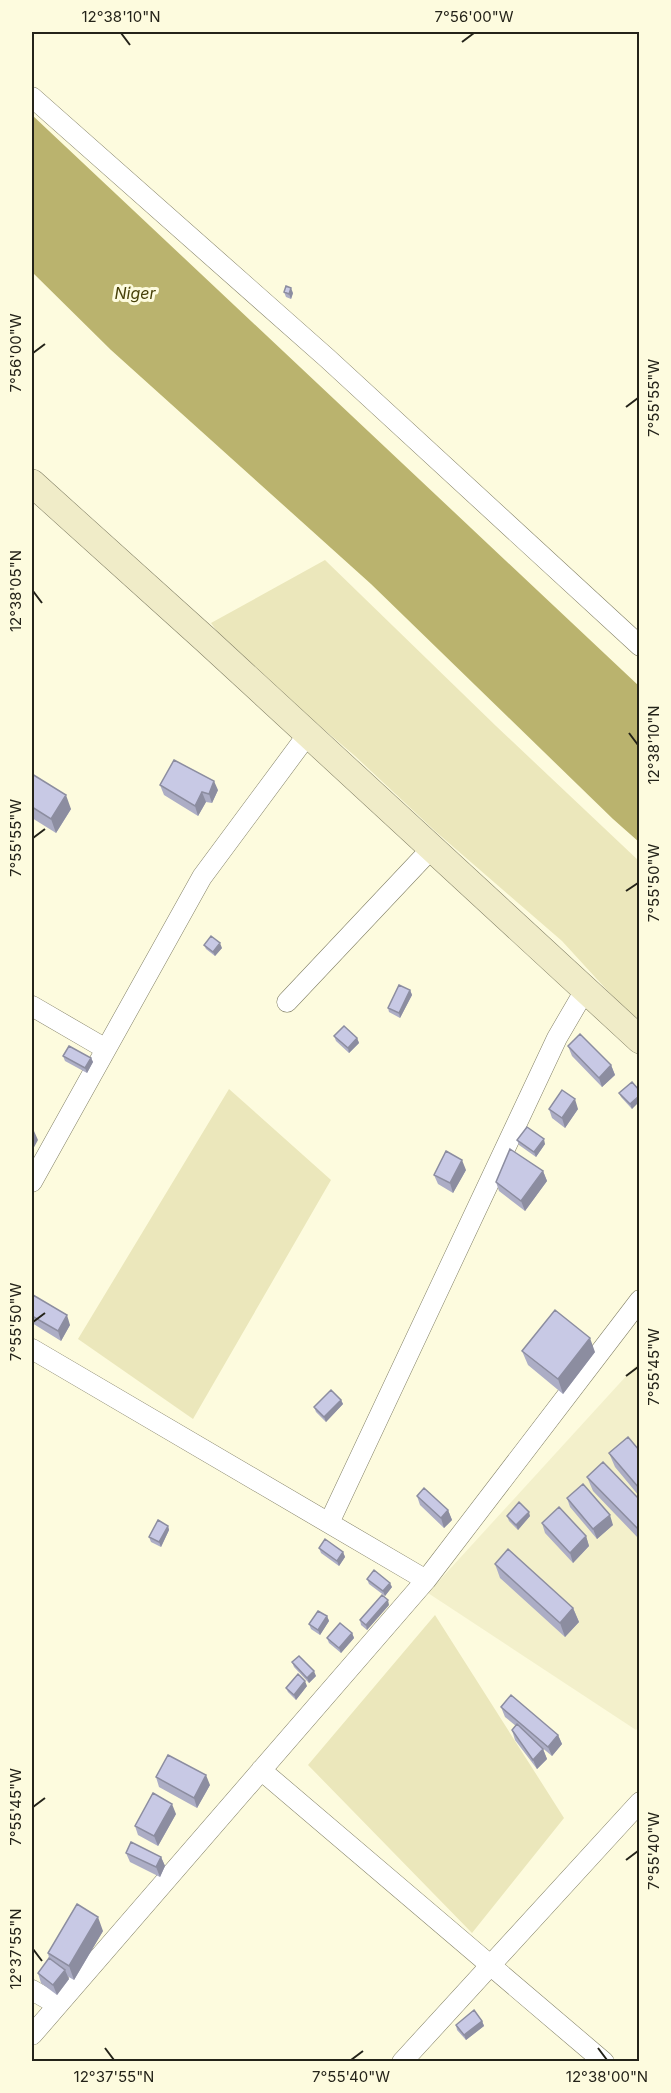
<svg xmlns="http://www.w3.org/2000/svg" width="671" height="2093" font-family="Inter,sans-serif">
	<rect width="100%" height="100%" fill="#fdfbde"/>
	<path fill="#f3f0cb" d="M639,1362V1727L636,1730L428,1593Z"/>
	<path fill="#ebe7bb" d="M325,560L496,726L639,861V1025L562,941L435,831L355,756L230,649L211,623Z
		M229,1089L331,1180L193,1419L78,1339Z
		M435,1615L564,1818L472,1933L308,1765Z"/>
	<path fill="#bab36e" d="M32,115L639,686V842L613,819L371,584L111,350L32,272Z"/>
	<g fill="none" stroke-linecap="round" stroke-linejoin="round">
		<defs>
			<path id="street" d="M32,97L327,358L640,646
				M287,1002L432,848
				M32,1006L106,1049
				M32,1182L202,877L308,734
				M32,1349L426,1580
				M329,1523L557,1038L585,990
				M261,1770L604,2062
				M32,1990L58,2005
				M32,2035L426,1580L640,1300
				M402,2062L640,1802"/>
			<path id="secondary" d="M32,483L205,639L640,1040"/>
		</defs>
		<use href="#street" stroke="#817f65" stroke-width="21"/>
		<use href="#secondary" stroke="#817f65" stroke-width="28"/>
		<use href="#street" stroke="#fff" stroke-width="20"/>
		<use href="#secondary" stroke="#f0ecc8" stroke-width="27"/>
	</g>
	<path fill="#acadc5" d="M284,292L293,293L291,299L286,297Z
		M32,774L71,809L56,833L32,818Z
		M160,785L218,790L212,803L206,802L198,816L164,795Z
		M204,945L222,948L215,956L206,949Z
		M410,990L412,995L400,1018L389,1012L388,1008Z
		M334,1036L357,1038L359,1043L349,1053L336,1041Z
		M568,1046L611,1065L615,1075L602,1087L572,1056Z
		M63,1056L91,1058L93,1062L87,1073L65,1061Z
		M639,1090L632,1109L621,1097L619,1093Z
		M549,1109H578L565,1128L552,1118Z
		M517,1140L545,1144L536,1157L519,1145Z
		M466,1170L453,1193L438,1184L434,1175Z
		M543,1171L547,1181L525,1211L499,1191L496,1182Z
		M32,1298L70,1325L61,1341L32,1323Z
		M522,1351L595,1352L563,1394L528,1365Z
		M341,1400L343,1404L326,1422L316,1412L314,1407Z
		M639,1450V1496L615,1467L609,1453Z
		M587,1477L639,1499V1539L593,1491Z
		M417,1496L448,1510L452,1520L444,1528L420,1505Z
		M567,1498L613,1525L597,1539L570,1507Z
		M507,1516H530L518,1530L509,1521Z
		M542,1523L586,1536L589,1546L573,1563L545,1533Z
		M168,1526L169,1530L161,1547L151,1542L149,1537Z
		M319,1548L343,1552L345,1557L339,1566L321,1553Z
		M495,1564L573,1608L579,1622L565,1637L500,1578Z
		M367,1579L392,1587L385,1596L369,1584Z
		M389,1605L367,1630L361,1625L360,1620Z
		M327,1616L329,1621L320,1635L311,1629L309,1624Z
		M352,1633L354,1638L341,1653L329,1643L327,1638Z
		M292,1662L316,1676L309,1683L294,1667Z
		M307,1686L296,1700L288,1692L286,1688Z
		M501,1707L558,1735L562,1744L552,1756L540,1746L543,1749L547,1759L537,1769L515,1740L512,1730L516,1726L505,1717Z
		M156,1777L210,1785L197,1808L159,1787Z
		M176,1814L158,1846L138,1835L135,1826Z
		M126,1853L161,1857L165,1866L160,1877L130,1862Z
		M103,1931L74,1980L67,1976L69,1979L57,1995L41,1983L38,1973L49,1958L48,1953Z
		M482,2021L484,2026L466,2040L457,2030L456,2025Z"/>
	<path fill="#8c8da0" d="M291,288L293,293L291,299L289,294Z
		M214,781L218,790L212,803L209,794Z
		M202,792L206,802L198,816L195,806Z
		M66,795L71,809L56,833L51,819Z
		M220,943L222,948L215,956L213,952Z
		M410,990L412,995L400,1018L399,1013Z
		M357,1038L359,1043L349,1053L348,1048Z
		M91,1058L93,1062L87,1073L85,1068Z
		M611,1065L615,1075L602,1087L599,1078Z
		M639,1096V1102L632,1109L630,1104Z
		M575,1099L578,1109L565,1128L562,1118Z
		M34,1131L38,1140L32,1151V1136Z
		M544,1139L545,1144L536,1157L534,1152Z
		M462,1160L466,1170L453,1193L450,1183Z
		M543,1171L547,1181L525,1211L521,1201Z
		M67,1315L70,1325L61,1341L58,1331Z
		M590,1338L595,1352L563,1394L558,1379Z
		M341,1400L343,1404L326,1422L324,1417Z
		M448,1510L452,1520L444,1528L441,1518Z
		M529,1512L530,1516L518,1530L516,1525Z
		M610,1515L613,1525L597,1539L593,1529Z
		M168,1526L169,1530L161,1547L159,1542Z
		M586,1536L589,1546L573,1563L570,1553Z
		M343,1552L345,1557L339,1566L337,1561Z
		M390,1583L392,1587L385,1596L383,1591Z
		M388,1600L389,1605L367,1630L366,1625Z
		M573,1608L579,1622L565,1637L560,1623Z
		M327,1616L329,1621L320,1635L318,1630Z
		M352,1633L354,1638L341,1653L339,1648Z
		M314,1671L316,1676L309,1683L307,1678Z
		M305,1681L307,1686L296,1700L294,1695Z
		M558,1735L562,1744L552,1756L548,1747Z
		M543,1749L547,1759L537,1769L533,1760Z
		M206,1775L210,1785L197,1808L194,1798Z
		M172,1804L176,1814L158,1846L154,1836Z
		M161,1857L165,1866L160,1877L156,1867Z
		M98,1917L103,1931L74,1980L69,1966Z
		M65,1970L69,1979L57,1995L53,1985Z
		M482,2021L484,2026L466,2040L464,2035Z"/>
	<path fill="#c8c9e5" stroke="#8c8da0" stroke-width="1.5" d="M286,286L291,288L289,294L284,292Z
		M174,760L214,781L209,794L202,792L195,806L160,785Z
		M32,774L66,795L51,819L32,807Z
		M211,936L220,943L213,952L204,945Z
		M399,985L410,990L399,1013L388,1008Z
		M344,1026L357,1038L348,1048L334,1036Z
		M580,1034L611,1065L599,1078L568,1046Z
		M69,1046L91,1058L85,1068L63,1056Z
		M632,1082L639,1090V1096L630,1104L619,1093Z
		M562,1090L575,1099L562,1118L549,1109Z
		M527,1127L544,1139L534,1152L517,1140Z
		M510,1149L543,1171L521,1201L496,1182Z
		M446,1151L462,1160L450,1183L434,1175Z
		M33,1295L67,1315L58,1331L32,1316V1298Z
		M555,1310L590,1338L558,1379L522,1351Z
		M331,1390L341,1400L324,1417L314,1407Z
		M628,1437L639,1450V1488L609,1453Z
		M603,1462L639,1499V1530L587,1477Z
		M583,1484L610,1515L593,1529L567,1498Z
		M424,1488L448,1510L441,1518L417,1496Z
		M519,1502L529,1512L516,1525L507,1516Z
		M559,1507L586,1536L570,1553L542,1523Z
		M158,1520L168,1526L159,1542L149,1537Z
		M325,1539L343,1552L337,1561L319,1548Z
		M508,1549L573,1608L560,1623L495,1564Z
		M374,1570L390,1583L383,1591L367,1579Z
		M382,1595L388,1600L366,1625L360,1620Z
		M318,1611L327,1616L318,1630L309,1624Z
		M340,1623L352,1633L339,1648L327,1638Z
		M299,1656L314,1671L307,1678L292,1662Z
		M298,1674L305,1681L294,1695L286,1688Z
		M511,1695L558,1735L548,1747L501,1707Z
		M517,1724L543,1749L533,1760L512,1730Z
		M168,1755L206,1775L194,1798L156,1777Z
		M153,1793L172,1804L154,1836L135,1826Z
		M131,1842L161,1857L156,1867L126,1853Z
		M77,1904L98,1917L69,1966L48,1953Z
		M49,1958L65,1970L53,1985L38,1973Z
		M474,2010L482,2021L464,2035L456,2025Z"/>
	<path fill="none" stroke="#242319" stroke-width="2" d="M121,33L130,45M462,42L474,33M33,353L45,344M626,407L638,398M33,591L42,603M629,733L638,745M33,838L45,829M626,891L638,883M33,1322L45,1313M626,1376L638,1367M33,1807L45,1798M626,1860L638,1851M33,1949L42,1961M105,2048L114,2060M598,2048L607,2060M351,2060L363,2051"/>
	<g text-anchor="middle" stroke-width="6" stroke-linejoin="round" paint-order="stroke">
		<g font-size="16" font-style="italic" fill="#474109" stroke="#fdfbde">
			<text x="135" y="299">Niger</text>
		</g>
	</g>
	<rect width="671" height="2093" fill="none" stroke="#fdfbde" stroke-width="66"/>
	<rect x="33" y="33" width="605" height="2027" fill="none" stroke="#242319" stroke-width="2"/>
	<g font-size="15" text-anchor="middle" fill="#242319">
		<text x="121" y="22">12°38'10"N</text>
		<text x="474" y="22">7°56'00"W</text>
		<text transform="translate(16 353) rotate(-90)" y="5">7°56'00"W</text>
		<text transform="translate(654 398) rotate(-90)" y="5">7°55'55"W</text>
		<text transform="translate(16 591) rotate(-90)" y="5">12°38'05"N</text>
		<text transform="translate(654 745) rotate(-90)" y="5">12°38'10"N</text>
		<text transform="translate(16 838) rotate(-90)" y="5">7°55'55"W</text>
		<text transform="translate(654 883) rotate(-90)" y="5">7°55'50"W</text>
		<text transform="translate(16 1322) rotate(-90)" y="5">7°55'50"W</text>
		<text transform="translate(654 1367) rotate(-90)" y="5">7°55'45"W</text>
		<text transform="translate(16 1807) rotate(-90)" y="5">7°55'45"W</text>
		<text transform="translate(654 1851) rotate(-90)" y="5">7°55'40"W</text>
		<text transform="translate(16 1949) rotate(-90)" y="5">12°37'55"N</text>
		<text x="114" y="2082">12°37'55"N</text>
		<text x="351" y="2082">7°55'40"W</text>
		<text x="607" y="2082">12°38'00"N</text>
	</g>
</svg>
